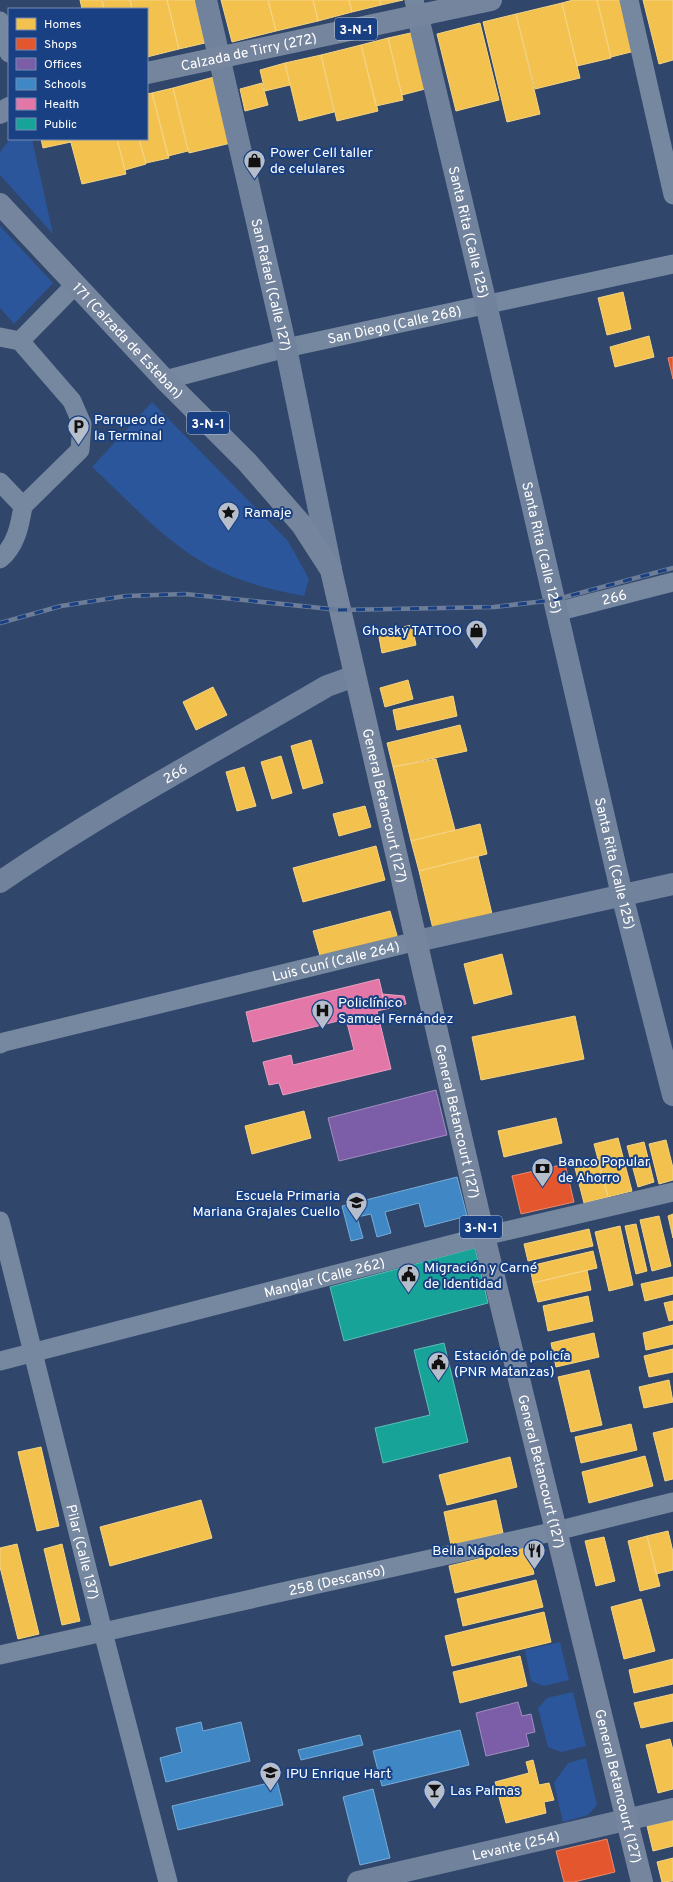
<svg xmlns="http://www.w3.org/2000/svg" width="673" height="1882" font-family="Overpass,sans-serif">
	<rect width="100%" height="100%" fill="#30466a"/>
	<path fill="#2c569b" d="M10,139H32L53,234L0,175V152Z
		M0,226L53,283L14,324L0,308Z
		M152,402L288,541L309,579L304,596C271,590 241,582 211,567C166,543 130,502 92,467Z
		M560,1642L569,1680L544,1686L531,1681L525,1650Z
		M573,1692L586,1746L561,1752L548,1747L538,1708L547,1698Z
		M586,1758L597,1805L588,1815L563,1822L554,1783L568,1763Z"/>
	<path fill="#f2c14e" stroke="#f6d483" d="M80,0H102L104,9H82Z
		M106,0H130L132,9H104L102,1Z
		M130,0H167L179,49L147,57V9H132Z
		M167,0H195L205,43L179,49Z
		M221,0H268L276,31L232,42Z
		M268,0H313L318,21L276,31Z
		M313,0H349L352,12L318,21Z
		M349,0H380L381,5L352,12Z
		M380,0H403L381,5Z
		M573,0H597L611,58L577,66L562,3Z
		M597,0H623L635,51L611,57Z
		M643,0H673V60L659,64Z
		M562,3L580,78L535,89L516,14Z
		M516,14L540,114L507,122L483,22Z
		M480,23L499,100L456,111L437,34Z
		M415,32L429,88L402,95L388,38Z
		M388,38L403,100L376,106L361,45Z
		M361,45L378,111L337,121L321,55Z
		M321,55L334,112L299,121L285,63Z
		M285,63L290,85L265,91L260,70Z
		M214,77L231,143L189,153L173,88Z
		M262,83L268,105L245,111L240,89Z
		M173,88L188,151L168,156L152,93Z
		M152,93L169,158L146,163L139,139H147V94Z
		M41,139H70L71,142L43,148Z
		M70,139H117L126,174L82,184Z
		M117,139H139L146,164L125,170Z
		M623,292L631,329L607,335L598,298Z
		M649,336L654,357L615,367L610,347Z
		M412,625L416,645L382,653L378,632Z
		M408,680L413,699L385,707L380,688Z
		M213,687L227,715L196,730L183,702Z
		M453,696L457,716L397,730L393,710Z
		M460,725L467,751L393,767L387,743Z
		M311,740L323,783L303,789L291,746Z
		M281,756L292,793L272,799L261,762Z
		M436,759L455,830L411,841L393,767Z
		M244,767L256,806L237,811L226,772Z
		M365,806L371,827L339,836L333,814Z
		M480,824L487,854L419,871L411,841Z
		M376,846L385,880L303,902L293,868Z
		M478,856L493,918L434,933L419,871Z
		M390,911L398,939L321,959L313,931Z
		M502,954L512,994L474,1004L464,964Z
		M575,1016L584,1059L481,1080L472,1037Z
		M304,1111L311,1138L252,1154L245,1126Z
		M556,1118L562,1143L504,1157L498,1131Z
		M618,1138L632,1191L608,1197L594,1144Z
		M666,1140L673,1168V1180L659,1184L649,1144Z
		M644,1142L654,1182L638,1187L627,1146Z
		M598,1158L608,1197L584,1203L574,1164Z
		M673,1214V1238L668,1216Z
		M659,1216L671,1266L652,1271L640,1220Z
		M636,1224L647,1271L636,1274L625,1226Z
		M620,1226L633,1285L609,1291L595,1232Z
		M589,1229L593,1246L528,1261L524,1244Z
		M593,1251L597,1268L533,1283L530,1266Z
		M587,1270L591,1290L538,1302L533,1283Z
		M673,1277V1294L645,1301L641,1284Z
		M588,1296L593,1321L548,1331L543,1306Z
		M673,1301V1320L669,1321L664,1303Z
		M673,1325V1344L646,1350L643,1333Z
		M594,1333L599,1357L556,1367L551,1343Z
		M673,1349V1372L649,1377L644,1356Z
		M589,1370L602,1425L571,1432L558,1377Z
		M669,1380L673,1402L644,1408L639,1387Z
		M631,1424L637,1450L581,1463L575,1437Z
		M673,1428V1479L665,1481L653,1433Z
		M41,1447L59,1526L37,1531L18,1452Z
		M645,1456L653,1486L589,1503L582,1472Z
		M510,1457L517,1487L447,1505L439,1475Z
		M201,1500L212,1538L110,1566L100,1527Z
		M496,1500L503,1533L451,1545L444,1512Z
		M668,1531L673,1552V1570L656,1574L647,1536Z
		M647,1536L660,1586L640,1591L628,1541Z
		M604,1537L615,1581L596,1586L585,1541Z
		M17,1544L39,1634L18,1639L0,1567V1548Z
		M62,1544L80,1621L62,1625L44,1549Z
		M528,1547L534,1574L455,1593L449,1566Z
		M536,1580L543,1607L463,1626L457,1599Z
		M641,1599L655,1651L624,1659L611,1607Z
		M544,1612L551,1642L452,1666L445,1636Z
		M520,1656L527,1686L460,1703L453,1672Z
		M673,1659V1684L634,1693L629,1670Z
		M673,1694V1721L641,1728L634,1703Z
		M670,1739L673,1750V1789L658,1793L646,1745Z
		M533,1760L539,1785L549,1783L554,1800L544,1802L546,1813L506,1823L495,1782L529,1773L526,1762Z
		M673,1820V1846L653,1851L647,1826Z
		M673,1858V1881L662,1882L657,1862Z"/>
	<path fill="#e4572e" stroke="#ec896d" d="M673,357V379L668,358Z
		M565,1164L574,1202L521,1214L512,1176Z
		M607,1839L615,1872L574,1882H564L556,1851Z"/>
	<path fill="#7b5ea7" stroke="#a38ec1" d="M436,1090L447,1135L339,1161L328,1118Z
		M518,1702L522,1716L531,1714L535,1732L526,1734L529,1746L486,1756L476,1713Z"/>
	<path fill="#3f88c5" stroke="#79acd6" d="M457,1177L467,1216L425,1227L419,1203L385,1212L391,1233L377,1237L371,1214L357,1217L363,1238L351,1241L342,1206Z
		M201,1722L203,1731L241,1722L250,1761L166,1782L160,1758L182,1752L176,1728Z
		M460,1730L469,1765L382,1786L373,1751Z
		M360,1735L363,1745L301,1760L298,1750Z
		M277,1781L283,1805L178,1830L172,1806Z
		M373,1789L390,1858L360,1865L343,1797Z"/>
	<path fill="#e377a8" stroke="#eba0c2" d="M379,979L386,1009L377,1011L391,1069L283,1095L279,1083L269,1085L263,1062L291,1055L293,1065L354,1050L346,1019L253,1042L246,1012Z
		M382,994L404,996L406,1004L386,1009Z"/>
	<path fill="#17a398" stroke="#5dbfb7" d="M475,1248L488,1303L344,1341L330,1287Z
		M444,1343L468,1442L383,1463L375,1428L430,1415L414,1350Z"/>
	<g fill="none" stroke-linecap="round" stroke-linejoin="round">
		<g stroke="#7687a0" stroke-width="19">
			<path d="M414,0L418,17"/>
			<path d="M629,0L673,195"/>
			<path d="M0,21L9,53"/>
			<path d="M0,337L20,341L72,401L82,424L80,450L23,506"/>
			<path d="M20,341L75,285"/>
			<path id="s1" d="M165,380L286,348L673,264"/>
			<path d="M0,482L23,506"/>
			<path d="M0,559C16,546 20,525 23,506"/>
			<path id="s2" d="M556,612L673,582"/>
			<path id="s3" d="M0,1044L4,1042L417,941"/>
			<path id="s4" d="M0,1221L103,1632L168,1882"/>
			<path id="s5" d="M0,1361L484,1236L673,1192"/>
			<path id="s6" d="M0,1655L556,1531L673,1502"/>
		</g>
		<g stroke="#71829d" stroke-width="22">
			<path id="s7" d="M206,0L286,348L331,569"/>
			<path id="s8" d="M418,17L486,304L622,895L673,1095"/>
			<path id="s9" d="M0,882C105,810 218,750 327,686L355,676"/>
			<path d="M417,941L673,884"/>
			<path id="s10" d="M358,1882L673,1809"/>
		</g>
		<g stroke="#76859e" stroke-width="22">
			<path id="s11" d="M147,73L491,0"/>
			<path d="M0,113L9,108"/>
			<path id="s12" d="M0,204L165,380L247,462L302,525L331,570L484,1236L642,1882"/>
		</g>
		<defs>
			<path id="rail" d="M0,623L61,606L126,596L185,594L340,610L494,607L554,600L673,568"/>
		</defs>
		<use href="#rail" stroke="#6d7d98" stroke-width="4.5"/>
		<use href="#rail" stroke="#184083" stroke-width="3" stroke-dasharray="9" stroke-linecap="butt"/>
	</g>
	<defs>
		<symbol id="shop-pin" viewBox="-11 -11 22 30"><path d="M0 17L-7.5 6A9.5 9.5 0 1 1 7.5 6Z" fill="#b7becb" stroke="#184083"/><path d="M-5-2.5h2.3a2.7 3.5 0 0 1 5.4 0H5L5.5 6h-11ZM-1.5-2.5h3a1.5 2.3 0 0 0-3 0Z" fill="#111"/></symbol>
		<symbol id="parking-pin" viewBox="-11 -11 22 30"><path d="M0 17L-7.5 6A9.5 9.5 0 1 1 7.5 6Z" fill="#b7becb" stroke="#184083"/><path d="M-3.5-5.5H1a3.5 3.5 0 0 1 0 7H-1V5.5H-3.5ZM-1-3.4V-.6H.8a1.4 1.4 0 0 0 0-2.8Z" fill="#111"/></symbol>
		<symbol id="sight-pin" viewBox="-11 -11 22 30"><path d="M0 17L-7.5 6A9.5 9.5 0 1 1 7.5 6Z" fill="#b7becb" stroke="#184083"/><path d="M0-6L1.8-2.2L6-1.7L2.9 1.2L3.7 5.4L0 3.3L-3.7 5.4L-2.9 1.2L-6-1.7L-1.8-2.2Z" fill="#111"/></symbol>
		<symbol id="hospital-pin" viewBox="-11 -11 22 30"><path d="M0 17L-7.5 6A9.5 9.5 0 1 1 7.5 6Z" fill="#b7becb" stroke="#184083"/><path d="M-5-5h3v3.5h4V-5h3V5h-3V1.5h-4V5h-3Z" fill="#111"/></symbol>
		<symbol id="bank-pin" viewBox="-11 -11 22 30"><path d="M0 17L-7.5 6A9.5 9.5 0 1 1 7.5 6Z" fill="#b7becb" stroke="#184083"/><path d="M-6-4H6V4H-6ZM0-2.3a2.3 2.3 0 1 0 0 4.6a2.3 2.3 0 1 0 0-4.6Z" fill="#111"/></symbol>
		<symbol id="school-pin" viewBox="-11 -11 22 30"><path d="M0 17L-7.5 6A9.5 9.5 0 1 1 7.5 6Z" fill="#b7becb" stroke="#184083"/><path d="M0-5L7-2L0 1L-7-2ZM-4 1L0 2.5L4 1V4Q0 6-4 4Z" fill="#111"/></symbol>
		<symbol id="civic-pin" viewBox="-11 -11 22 30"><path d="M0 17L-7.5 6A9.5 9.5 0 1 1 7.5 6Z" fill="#b7becb" stroke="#184083"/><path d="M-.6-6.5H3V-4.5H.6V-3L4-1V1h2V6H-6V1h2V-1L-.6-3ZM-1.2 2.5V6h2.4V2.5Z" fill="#111"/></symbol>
		<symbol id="restaurant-pin" viewBox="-11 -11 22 30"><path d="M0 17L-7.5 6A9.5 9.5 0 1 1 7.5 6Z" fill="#b7becb" stroke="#184083"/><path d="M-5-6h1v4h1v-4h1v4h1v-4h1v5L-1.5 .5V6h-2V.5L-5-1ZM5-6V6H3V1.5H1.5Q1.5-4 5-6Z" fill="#111"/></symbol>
		<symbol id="bar-pin" viewBox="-11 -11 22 30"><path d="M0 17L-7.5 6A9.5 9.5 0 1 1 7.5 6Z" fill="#b7becb" stroke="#184083"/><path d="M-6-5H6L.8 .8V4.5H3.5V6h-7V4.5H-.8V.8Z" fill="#111"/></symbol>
	</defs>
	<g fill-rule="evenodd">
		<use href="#shop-pin" x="242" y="148" width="25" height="34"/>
		<use href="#parking-pin" x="66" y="414" width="25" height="34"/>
		<use href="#sight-pin" x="216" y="500" width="25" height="34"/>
		<use href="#shop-pin" x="464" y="618" width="25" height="34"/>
		<use href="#hospital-pin" x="310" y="998" width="25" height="34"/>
		<use href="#bank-pin" x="530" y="1156" width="25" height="34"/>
		<use href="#school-pin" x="344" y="1190" width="25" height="34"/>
		<use href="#civic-pin" x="396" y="1262" width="25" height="34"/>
		<use href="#civic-pin" x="426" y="1350" width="25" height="34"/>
		<use href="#restaurant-pin" x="522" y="1538" width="25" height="34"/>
		<use href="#school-pin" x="258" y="1760" width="25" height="34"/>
		<use href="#bar-pin" x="422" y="1778" width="25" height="34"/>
	</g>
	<g text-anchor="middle" stroke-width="4" stroke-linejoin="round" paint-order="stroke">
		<g fill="#184083" stroke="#bac6da" stroke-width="1">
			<rect x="335" y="18" width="42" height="22" rx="3"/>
			<rect x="187" y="412" width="42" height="22" rx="3"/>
			<rect x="460" y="1216" width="42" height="22" rx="3"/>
		</g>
		<g font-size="13" font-weight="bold" fill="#fff">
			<text x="356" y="34">3-N-1</text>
			<text x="208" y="428">3-N-1</text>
			<text x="481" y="1232">3-N-1</text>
		</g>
		<g font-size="14" fill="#fff" stroke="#184083">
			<text dy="5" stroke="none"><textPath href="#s11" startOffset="104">Calzada de Tirry (272)</textPath></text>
			<text dy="5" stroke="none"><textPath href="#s8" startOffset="221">Santa Rita (Calle 125)</textPath></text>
			<text dy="5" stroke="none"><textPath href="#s7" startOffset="292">San Rafael (Calle 127)</textPath></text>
			<text dy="5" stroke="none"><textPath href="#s1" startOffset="236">San Diego (Calle 268)</textPath></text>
			<text dy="5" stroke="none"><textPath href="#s12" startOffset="187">171 (Calzada de Esteban)</textPath></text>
			<text dy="5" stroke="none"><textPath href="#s8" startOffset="545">Santa Rita (Calle 125)</textPath></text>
			<text dy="5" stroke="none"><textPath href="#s2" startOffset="60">266</textPath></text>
			<text dy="5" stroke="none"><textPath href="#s9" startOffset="206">266</textPath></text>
			<text dy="5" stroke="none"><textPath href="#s12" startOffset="736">General Betancourt (127)</textPath></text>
			<text dy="5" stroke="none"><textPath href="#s8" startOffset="869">Santa Rita (Calle 125)</textPath></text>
			<text dy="5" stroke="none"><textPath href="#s3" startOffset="346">Luis Cuní (Calle 264)</textPath></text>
			<text dy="5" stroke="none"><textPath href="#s12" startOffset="1060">General Betancourt (127)</textPath></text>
			<text dy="5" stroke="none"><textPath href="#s5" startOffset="335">Manglar (Calle 262)</textPath></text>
			<text dy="5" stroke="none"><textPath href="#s12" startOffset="1420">General Betancourt (127)</textPath></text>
			<text dy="5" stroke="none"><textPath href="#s4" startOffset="341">Pilar (Calle 137)</textPath></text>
			<text dy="5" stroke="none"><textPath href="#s6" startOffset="345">258 (Descanso)</textPath></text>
			<text dy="5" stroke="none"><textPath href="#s12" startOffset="1744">General Betancourt (127)</textPath></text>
			<text dy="5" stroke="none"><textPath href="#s10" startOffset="162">Levante (254)</textPath></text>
		</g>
		<g font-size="14" fill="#fff" stroke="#184083" text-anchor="start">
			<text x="270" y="157">Power Cell taller<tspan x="270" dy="16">de celulares</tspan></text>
			<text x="94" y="424">Parqueo de<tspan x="94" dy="16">la Terminal</tspan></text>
			<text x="244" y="517">Ramaje</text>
			<text x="462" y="635" text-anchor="end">Ghosky TATTOO</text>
			<text x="338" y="1007">Policlínico<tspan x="338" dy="16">Samuel Fernández</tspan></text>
			<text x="558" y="1166">Banco Popular<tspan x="558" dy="16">de Ahorro</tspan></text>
			<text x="340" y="1200" text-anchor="end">Escuela Primaria<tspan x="340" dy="16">Mariana Grajales Cuello</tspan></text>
			<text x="424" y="1272">Migración y Carné<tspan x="424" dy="16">de Identidad</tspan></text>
			<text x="454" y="1360">Estación de policía<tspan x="454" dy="16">(PNR Matanzas)</tspan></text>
			<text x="518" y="1555" text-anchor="end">Bella Nápoles</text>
			<text x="286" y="1778">IPU Enrique Hart</text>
			<text x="450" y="1795">Las Palmas</text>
		</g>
	</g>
	<rect x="8" y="8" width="140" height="132" fill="#184083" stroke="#748cb5"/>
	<rect x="16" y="18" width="20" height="12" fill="#f2c14e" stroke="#748cb5"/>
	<text x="44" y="28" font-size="12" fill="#ffffff">Homes</text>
	<rect x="16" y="38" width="20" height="12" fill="#e4572e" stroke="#748cb5"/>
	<text x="44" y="48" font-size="12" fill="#ffffff">Shops</text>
	<rect x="16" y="58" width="20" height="12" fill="#7b5ea7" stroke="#748cb5"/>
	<text x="44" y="68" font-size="12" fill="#ffffff">Offices</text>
	<rect x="16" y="78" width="20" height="12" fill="#3f88c5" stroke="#748cb5"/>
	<text x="44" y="88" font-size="12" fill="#ffffff">Schools</text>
	<rect x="16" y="98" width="20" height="12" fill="#e377a8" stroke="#748cb5"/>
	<text x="44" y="108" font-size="12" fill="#ffffff">Health</text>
	<rect x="16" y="118" width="20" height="12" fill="#17a398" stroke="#748cb5"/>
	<text x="44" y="128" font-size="12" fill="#ffffff">Public</text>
</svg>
